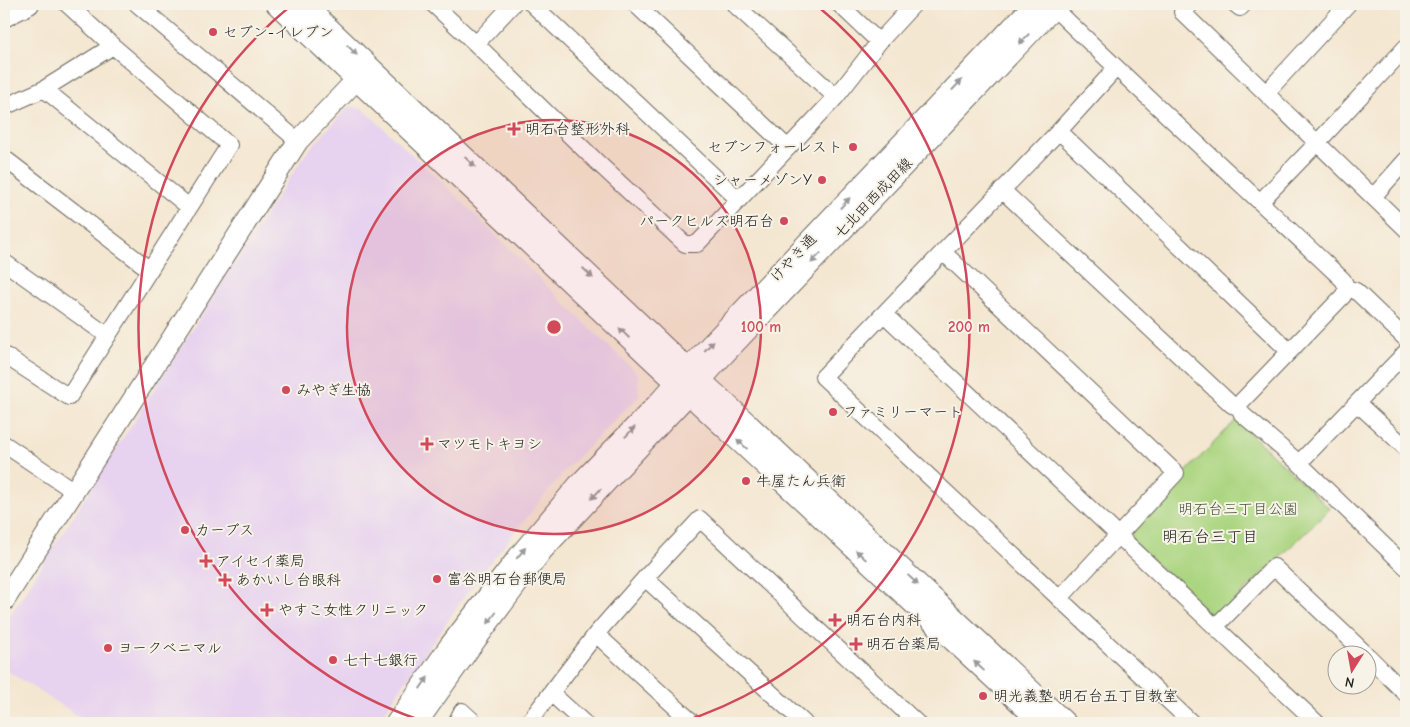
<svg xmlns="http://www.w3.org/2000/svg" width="1410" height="727" font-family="'Comic Neue','Klee One',sans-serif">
	<rect width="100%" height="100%" fill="#f7f3e8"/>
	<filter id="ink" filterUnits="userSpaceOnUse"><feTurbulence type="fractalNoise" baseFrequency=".02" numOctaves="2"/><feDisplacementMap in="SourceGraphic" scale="10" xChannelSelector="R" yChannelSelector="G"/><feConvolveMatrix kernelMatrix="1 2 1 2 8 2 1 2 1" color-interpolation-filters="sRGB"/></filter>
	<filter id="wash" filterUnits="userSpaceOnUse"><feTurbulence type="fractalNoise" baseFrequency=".0096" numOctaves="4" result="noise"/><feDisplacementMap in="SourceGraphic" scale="20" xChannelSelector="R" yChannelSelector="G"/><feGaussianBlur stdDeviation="1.12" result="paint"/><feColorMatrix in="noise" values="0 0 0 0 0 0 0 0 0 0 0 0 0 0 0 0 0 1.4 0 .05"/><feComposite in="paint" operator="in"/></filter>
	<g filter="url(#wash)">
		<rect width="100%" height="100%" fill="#f4e7d1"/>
		<path fill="#e7d2ef" d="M349,106L363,109L451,191L563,302L638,374L639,396L566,469L489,564L466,594L377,723H89L4,669V625L280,192L308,151Z"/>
		<path fill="#acd581" stroke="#64784e" d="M1236,420L1330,509L1223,612L1209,614L1131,540V529Z"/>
	</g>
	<g filter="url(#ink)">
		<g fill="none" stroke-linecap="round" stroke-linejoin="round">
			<defs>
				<path id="minor" d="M137,4L298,141
					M433,4L476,44L596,161L685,244H697L836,97L879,42L914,4
					M532,4L739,200
					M635,4L788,148
					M734,4L836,97
					M839,4L879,42
					M1191,4L1182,12L1406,229
					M1235,4L1240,8L1244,4
					M1054,8C1149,100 1247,189 1343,280L1347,288L1343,296L1240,403L1239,407L1242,414L1299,463L1406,567
					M476,44L513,4
					M1116,68L1059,131L823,377L1192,723
					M44,89L189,207
					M1266,93L1348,4
					M4,107L44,89L113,46
					M1059,131L1289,351
					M4,158L150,270
					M1002,190L1232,405L1239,407
					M1373,197L1406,160
					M1260,202L1317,143L1406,47
					M943,252L1176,473L1059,599
					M4,262L108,336
					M1347,288L1356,291L1406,339
					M884,314L1317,723
					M4,355L69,397L229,145L113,46L67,4
					M1357,403L1406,448
					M4,444L74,491
					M1299,463L1406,352
					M645,578L804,723
					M1215,627L1274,567L1366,654
					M596,634L693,723
					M1368,656L1406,694
					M551,693L584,723
					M456,723L462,711L475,723
					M528,723L596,634L645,578L700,519L917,723"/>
				<path id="tertiary" d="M276,4L654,362L1041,723
					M304,4L667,349L725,402L1066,723
					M4,17L29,4
					M4,601L298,141L357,79
					M396,723L450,645L518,557L578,485L657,404L709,346L1034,4
					M417,723L470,648L542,551L689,394L721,358L1058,4"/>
			</defs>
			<use href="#minor" stroke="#68635b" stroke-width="18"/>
			<use href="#tertiary" stroke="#68635b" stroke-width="22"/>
			<use href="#minor" stroke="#fff" stroke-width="16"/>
			<use href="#tertiary" stroke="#fff" stroke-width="20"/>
		</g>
		<defs><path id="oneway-solid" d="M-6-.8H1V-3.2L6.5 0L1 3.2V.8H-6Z" transform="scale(1.25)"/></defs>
		<g fill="#999">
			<use href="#oneway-solid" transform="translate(1024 39) rotate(134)"/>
			<use href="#oneway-solid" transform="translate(352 50) rotate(44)"/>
			<use href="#oneway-solid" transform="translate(957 85) rotate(-47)"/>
			<use href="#oneway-solid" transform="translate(470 162) rotate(43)"/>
			<use href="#oneway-solid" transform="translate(845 203) rotate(-47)"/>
			<use href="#oneway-solid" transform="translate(816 258) rotate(134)"/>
			<use href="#oneway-solid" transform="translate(588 273) rotate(44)"/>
			<use href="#oneway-solid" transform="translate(624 333) rotate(-136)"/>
			<use href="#oneway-solid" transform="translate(709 346) rotate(-47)"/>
			<use href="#oneway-solid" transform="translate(630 432) rotate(-46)"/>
			<use href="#oneway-solid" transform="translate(742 444) rotate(-137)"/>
			<use href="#oneway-solid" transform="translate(596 494) rotate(133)"/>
			<use href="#oneway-solid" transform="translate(521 553) rotate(-51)"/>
			<use href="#oneway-solid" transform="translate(861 555) rotate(-137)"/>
			<use href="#oneway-solid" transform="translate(913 580) rotate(43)"/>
			<use href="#oneway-solid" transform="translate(492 618) rotate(127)"/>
			<use href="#oneway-solid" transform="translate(979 666) rotate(-137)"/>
			<use href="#oneway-solid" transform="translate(424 683) rotate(-55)"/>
		</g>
	</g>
	<circle cx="554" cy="327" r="207" fill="#d1495b" fill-opacity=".12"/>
	<g fill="none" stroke="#d1495b" stroke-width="2.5">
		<circle cx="554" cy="327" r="207"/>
		<path d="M429 723A415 415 0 0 1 293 4M815 4A415 415 0 0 1 679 723"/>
	</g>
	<g fill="#d1495b" stroke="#f7f3e8" stroke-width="2">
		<circle cx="213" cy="32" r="5"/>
		<path d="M511.5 121.5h5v5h5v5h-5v5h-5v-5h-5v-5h5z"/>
		<circle cx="853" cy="147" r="5"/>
		<circle cx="822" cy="180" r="5"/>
		<circle cx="784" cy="221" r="5"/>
		<circle cx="286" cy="390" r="5"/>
		<circle cx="833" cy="412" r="5"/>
		<path d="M424.5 436.5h5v5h5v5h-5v5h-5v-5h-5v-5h5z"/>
		<circle cx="746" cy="481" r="5"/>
		<circle cx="185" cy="530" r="5"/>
		<path d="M203.5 553.5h5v5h5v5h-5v5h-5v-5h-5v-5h5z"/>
		<circle cx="437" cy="579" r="5"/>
		<path d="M222.5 572.5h5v5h5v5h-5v5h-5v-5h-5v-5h5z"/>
		<path d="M264.5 602.5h5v5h5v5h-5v5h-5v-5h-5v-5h5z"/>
		<path d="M832.5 612.5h5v5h5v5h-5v5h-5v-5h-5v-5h5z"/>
		<path d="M853.5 636.5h5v5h5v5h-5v5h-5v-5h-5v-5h5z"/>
		<circle cx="108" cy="648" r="5"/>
		<circle cx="333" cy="660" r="5"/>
		<circle cx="983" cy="696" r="5"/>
	</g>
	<g text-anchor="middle" stroke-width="4" stroke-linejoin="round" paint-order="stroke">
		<g font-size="15" fill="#1c1c1c" stroke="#f7f3e8" text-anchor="start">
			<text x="223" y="37">セブン-イレブン</text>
			<text x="525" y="134">明石台整形外科</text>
			<text x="843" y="152" text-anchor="end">セブンフォーレスト</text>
			<text x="812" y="185" text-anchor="end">シャーメゾンY</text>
			<text x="774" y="226" text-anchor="end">パークヒルズ明石台</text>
			<text x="296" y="395">みやぎ生協</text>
			<text x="843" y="417">ファミリーマート</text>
			<text x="437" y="449">マツモトキヨシ</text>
			<text x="756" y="486">牛屋たん兵衛</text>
			<text x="195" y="535">カーブス</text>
			<text x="216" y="566">アイセイ薬局</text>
			<text x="447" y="584">富谷明石台郵便局</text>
			<text x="236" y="585">あかいし台眼科</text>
			<text x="278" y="615">やすこ女性クリニック</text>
			<text x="846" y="625">明石台内科</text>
			<text x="866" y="649">明石台薬局</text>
			<text x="118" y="653">ヨークベニマル</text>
			<text x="343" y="665">七十七銀行</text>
			<text x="993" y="701">明光義塾 明石台五丁目教室</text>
		</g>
		<g font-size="15" fill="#1c1c1c" stroke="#f7f3e8">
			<text transform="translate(873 198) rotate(-46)" y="5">七北田西成田線</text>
			<text transform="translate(793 258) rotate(-47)" y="5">けやき通</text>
		</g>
		<g font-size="15" fill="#47543a" stroke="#f7f3e8">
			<text x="1238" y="514">明石台三丁目公園</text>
		</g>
		<g font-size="16" fill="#1c1c1c" stroke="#f7f3e8">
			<text x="1210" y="542">明石台三丁目</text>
		</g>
	</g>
	<circle cx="554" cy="327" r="8" fill="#d1495b" stroke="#f7f3e8" stroke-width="2.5"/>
	<g font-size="15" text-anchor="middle" font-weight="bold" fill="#d1495b" stroke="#f7f3e8" stroke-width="4" stroke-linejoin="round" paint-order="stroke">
		<text x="761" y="332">100 m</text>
		<text x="969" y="332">200 m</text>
	</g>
	<rect width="1410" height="727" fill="none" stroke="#f7f3e8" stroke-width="20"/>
	<g transform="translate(1352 670) rotate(191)"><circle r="24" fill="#f7f3e8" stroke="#9f9d96"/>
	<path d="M0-4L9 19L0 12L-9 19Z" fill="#d1495b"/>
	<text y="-8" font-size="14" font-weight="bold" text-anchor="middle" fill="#1c1c1c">N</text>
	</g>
</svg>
